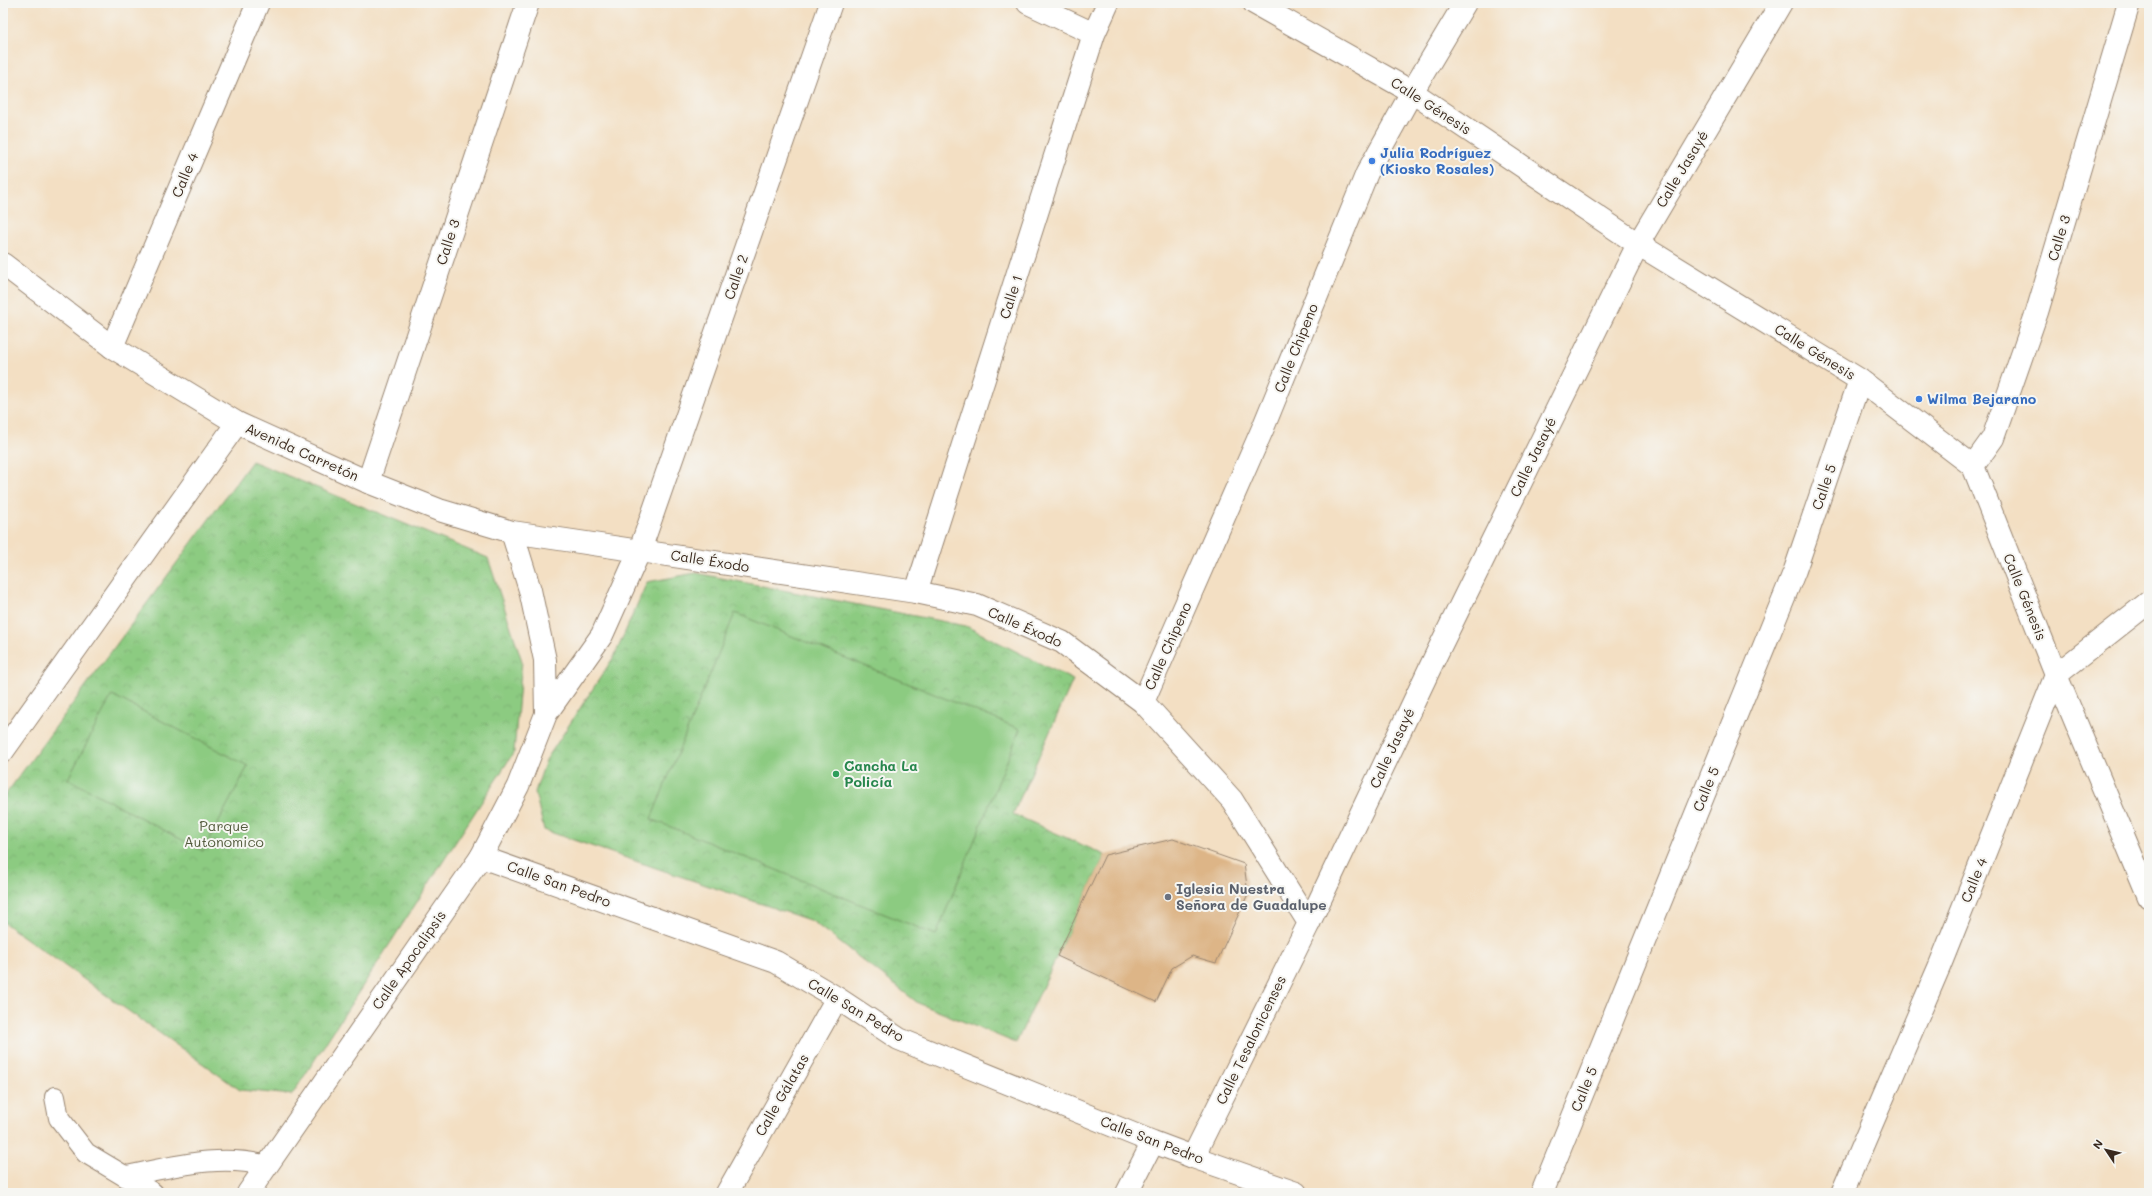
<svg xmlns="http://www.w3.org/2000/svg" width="2152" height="1196" font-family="Mali,sans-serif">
	<defs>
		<pattern id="park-crowns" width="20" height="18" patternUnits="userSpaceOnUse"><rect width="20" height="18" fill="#8ccb81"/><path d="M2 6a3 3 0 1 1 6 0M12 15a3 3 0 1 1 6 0" fill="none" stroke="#7aae6f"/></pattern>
	</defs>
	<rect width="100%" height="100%" fill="#f6f6f2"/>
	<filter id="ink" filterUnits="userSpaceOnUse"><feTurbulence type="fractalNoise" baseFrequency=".025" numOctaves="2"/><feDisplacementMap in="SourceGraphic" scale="8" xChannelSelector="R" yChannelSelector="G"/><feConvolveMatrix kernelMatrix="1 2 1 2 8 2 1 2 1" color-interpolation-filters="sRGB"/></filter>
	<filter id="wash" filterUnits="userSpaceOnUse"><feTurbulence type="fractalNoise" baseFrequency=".012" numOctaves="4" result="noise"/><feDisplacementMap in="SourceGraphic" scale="16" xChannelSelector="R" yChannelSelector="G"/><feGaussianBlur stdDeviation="0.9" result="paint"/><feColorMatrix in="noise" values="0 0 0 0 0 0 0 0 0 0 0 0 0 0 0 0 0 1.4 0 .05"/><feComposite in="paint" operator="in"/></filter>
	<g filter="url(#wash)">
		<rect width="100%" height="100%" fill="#f3dfc3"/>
		<path fill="url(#park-crowns)" stroke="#647a50" d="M252,461L488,558L522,661L514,752L292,1095L240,1090L3,922V798Z
			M696,573L966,626L1073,680L1013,814L1105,855L1016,1043L918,1003L812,921L544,830L535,792L546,760L615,655L647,582Z"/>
		<path fill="#8ccb81" stroke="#647a50" d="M735,613L1020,729L936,935L651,819Z
			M112,695L248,766L203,851L68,779Z"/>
		<g id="blocks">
			<path fill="#ddb587" d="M1173,839L1244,864L1248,894L1216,963L1192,956L1172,968L1156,1002L1057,956L1105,855Z"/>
		</g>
	</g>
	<g filter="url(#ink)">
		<use href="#blocks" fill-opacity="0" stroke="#978470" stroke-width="1"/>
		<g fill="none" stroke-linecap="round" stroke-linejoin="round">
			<defs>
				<path id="service" d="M55,1097L59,1118L86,1153L153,1193
					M126,1176C173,1167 220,1153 267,1166"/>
				<path id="minor" d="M1028,3L1094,34
					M1254,3L1412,92L1638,244L1860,380L1973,466L2056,675L2149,897
					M112,347L258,3
					M1973,466L1993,438L2037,312L2129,3
					M368,482L528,3
					M640,550L831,3
					M916,592L1094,34L1108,3
					M1143,702L1263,428L1367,173L1412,92L1465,3
					M3,751L237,423
					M481,857L776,962L837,998L899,1039L1153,1142L1193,1157
					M1309,923L1437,653L1638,244L1781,3
					M727,1193L837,998
					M1127,1193L1153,1142
					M1542,1193L1795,570L1860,380
					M1842,1193L1940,965L2056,675L2149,602"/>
				<path id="tertiary" d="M3,264L112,347L237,423L368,482L439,510L512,532L916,592L977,605L1062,642L1143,702L1232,800L1309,923L1193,1157L1296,1193
					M512,532L530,590L545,660L546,714
					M248,1193L481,857L518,786L546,714L602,635L640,550"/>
			</defs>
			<use href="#service" stroke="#978470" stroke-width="22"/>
			<use href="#minor" stroke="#978470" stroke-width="24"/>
			<use href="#tertiary" stroke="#978470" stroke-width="24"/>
			<use href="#service" stroke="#fff" stroke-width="20"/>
			<use href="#minor" stroke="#fff" stroke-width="22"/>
			<use href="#tertiary" stroke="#fff" stroke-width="22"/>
		</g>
	</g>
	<g fill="#3f7fe0" stroke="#f6f6f2" stroke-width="1.5">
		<circle cx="1372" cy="161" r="4"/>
		<circle cx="1919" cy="399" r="4"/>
	</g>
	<circle fill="#2e9e5b" stroke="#f6f6f2" stroke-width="1.5" cx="836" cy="774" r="4"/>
	<circle fill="#6b7280" stroke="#f6f6f2" stroke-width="1.5" cx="1168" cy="897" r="4"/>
	<g text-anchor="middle" stroke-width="4" stroke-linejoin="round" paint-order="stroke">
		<g font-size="14" fill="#3b2a1e" stroke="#f6f6f2">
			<text transform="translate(1431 106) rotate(33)" y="5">Calle Génesis</text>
			<text transform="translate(1682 169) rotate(-59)" y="5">Calle Jasayé</text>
			<text transform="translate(185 175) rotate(-67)" y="5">Calle 4</text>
			<text transform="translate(2059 238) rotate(-73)" y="5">Calle 3</text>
			<text transform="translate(448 242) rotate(-72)" y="5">Calle 3</text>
			<text transform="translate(736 277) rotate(-71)" y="5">Calle 2</text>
			<text transform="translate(1011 297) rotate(-72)" y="5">Calle 1</text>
			<text transform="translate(1296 348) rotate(-68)" y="5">Calle Chipeno</text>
			<text transform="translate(1815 352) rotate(32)" y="5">Calle Génesis</text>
			<text transform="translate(302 452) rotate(24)" y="5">Avenida Carretón</text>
			<text transform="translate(1533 457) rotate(-64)" y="5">Calle Jasayé</text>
			<text transform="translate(1824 487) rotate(-71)" y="5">Calle 5</text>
			<text transform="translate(710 561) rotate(9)" y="5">Calle Éxodo</text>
			<text transform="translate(2025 597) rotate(68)" y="5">Calle Génesis</text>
			<text transform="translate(1025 627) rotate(24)" y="5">Calle Éxodo</text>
			<text transform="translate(1168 646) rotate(-66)" y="5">Calle Chipeno</text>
			<text transform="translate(1392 748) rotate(-65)" y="5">Calle Jasayé</text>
			<text transform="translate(1706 789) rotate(-68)" y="5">Calle 5</text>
			<text transform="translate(1974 880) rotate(-68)" y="5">Calle 4</text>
			<text transform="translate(559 884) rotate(20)" y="5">Calle San Pedro</text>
			<text transform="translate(409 960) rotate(-55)" y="5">Calle Apocalipsis</text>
			<text transform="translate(856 1010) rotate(31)" y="5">Calle San Pedro</text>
			<text transform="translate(1251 1040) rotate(-64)" y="5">Calle Tesalonicenses</text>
			<text transform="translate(1584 1089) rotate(-68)" y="5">Calle 5</text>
			<text transform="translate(782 1095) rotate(-60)" y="5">Calle Gálatas</text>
			<text transform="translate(1152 1140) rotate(21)" y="5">Calle San Pedro</text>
		</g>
		<g font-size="14" font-weight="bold" fill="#366cbe" stroke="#f6f6f2" text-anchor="start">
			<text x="1380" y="158">Julia Rodríguez<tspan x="1380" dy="16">(Kiosko Rosales)</tspan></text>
			<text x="1927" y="404">Wilma Bejarano</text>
		</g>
		<g font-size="14" font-weight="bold" fill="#27864d" stroke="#f6f6f2" text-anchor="start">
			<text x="844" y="771">Cancha La<tspan x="844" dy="16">Policía</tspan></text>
		</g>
		<g font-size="14" fill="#535a3c" stroke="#f6f6f2">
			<text x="224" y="831">Parque<tspan x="224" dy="16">Autonomico</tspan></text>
		</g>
		<g font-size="14" font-weight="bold" fill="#5b616d" stroke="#f6f6f2" text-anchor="start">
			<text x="1176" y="894">Iglesia Nuestra<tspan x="1176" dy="16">Señora de Guadalupe</tspan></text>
		</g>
	</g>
	<rect width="2152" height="1196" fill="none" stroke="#f6f6f2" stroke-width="16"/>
	<g transform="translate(2106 1150) rotate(305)" stroke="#f6f6f2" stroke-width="3" paint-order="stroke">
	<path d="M0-3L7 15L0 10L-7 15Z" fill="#3b2a1e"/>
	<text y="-6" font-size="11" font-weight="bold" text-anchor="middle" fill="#3b2a1e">N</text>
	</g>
</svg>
